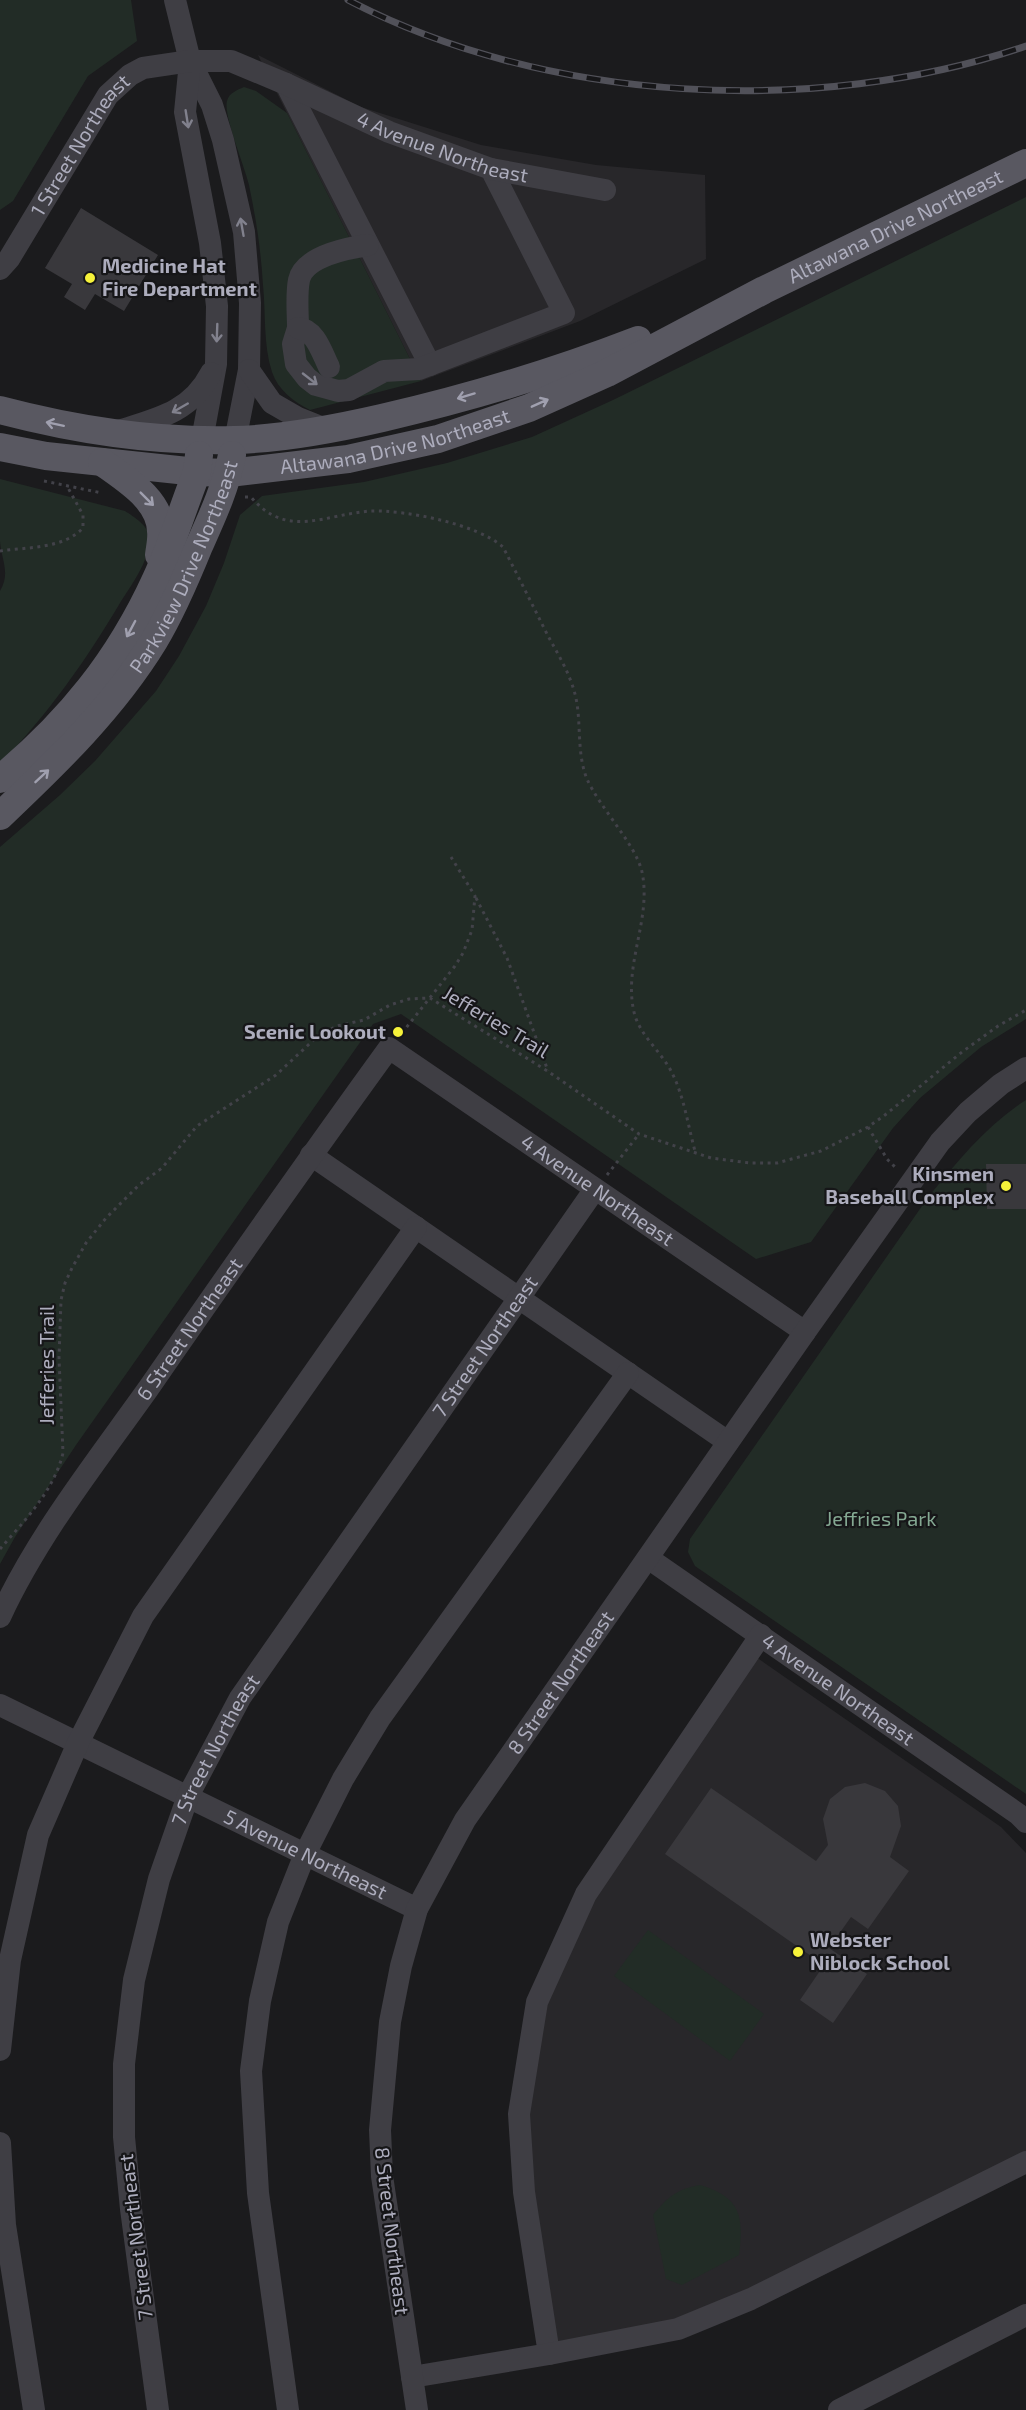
<svg xmlns="http://www.w3.org/2000/svg" width="1026" height="2410" font-family="'Exo 2',sans-serif">
	<rect width="100%" height="100%" fill="#1b1b1d"/>
	<path fill="#28272a" d="M258,55L361,107L481,145L596,165L705,175L706,259L580,321L421,381Z
		M756,1657L1001,1827L1026,1853V2153L751,2292L677,2320L557,2342L534,2190L529,2110L547,2003L592,1901Z"/>
	<path fill="#222c26" d="M0,0H131L137,41L88,76L13,201L0,210Z
		M244,87L256,91L287,113L421,381L310,410C294,402 278,390 272,372C263,344 266,314 263,285C261,251 256,218 249,185C245,167 223,115 227,101C229,93 237,90 244,87Z
		M1026,197V1019L981,1047L920,1098L893,1128L811,1242L756,1259L401,1014L373,1024L76,1445L15,1537L0,1564V847L60,795L95,761L156,691L179,656L206,606L224,563L240,515L262,496L364,482L447,463L532,437L613,400Z
		M0,479L125,511C134,517 148,525 149,537C151,559 132,584 120,603C85,662 48,714 0,764V591C11,573 1,559 0,541C0,521 0,500 0,479Z
		M1026,1100V1794L695,1566L688,1552L690,1539L929,1196C958,1161 987,1125 1026,1100Z
		M648,1930L764,2014L730,2061L614,1976Z
		M700,2185C741,2197 744,2217 739,2255L682,2285L666,2279L653,2215C668,2197 677,2189 700,2185Z"/>
	<path fill="#39383c" d="M81,208L158,255L124,311L95,294L85,310L64,297L72,284L45,268Z
		M986,1164H1026V1209H987Z
		M865,1783L885,1791L898,1806L901,1826L890,1857L909,1871L868,1929L851,1917L829,1948L867,1974L833,2023L800,2000L824,1965L665,1854L711,1788L816,1861L828,1845L823,1819L830,1799L845,1787Z"/>
	<g fill="none" stroke-linecap="round" stroke-linejoin="round">
		<path stroke="#424249" stroke-width="3" stroke-dasharray="3 4.5" stroke-linecap="butt" d="M44,481L102,493
			M245,497H251C287,540 325,514 371,511C406,510 477,524 503,547C518,576 533,606 548,636C558,654 570,674 575,694C582,721 576,752 587,779C600,808 636,845 642,872C652,919 623,965 634,1012C639,1035 662,1052 672,1073C684,1096 688,1126 695,1151
			M0,551C28,547 63,549 83,528V515L67,486
			M476,898L507,958L548,1071
			M402,1033L455,966L463,953L472,930L475,896L451,857
			M868,1127L887,1159L897,1169
			M607,1175L639,1134
			M0,1549C24,1521 54,1491 63,1453L59,1358L61,1300L65,1283L72,1268L86,1243L106,1218L139,1185L162,1168L197,1126L276,1075L319,1035L337,1026L364,1020L390,1005L409,999L430,998L549,1072L639,1134L711,1158L750,1163H777L821,1151L868,1127L885,1115L962,1052L998,1026L1026,1010"/>
		<g stroke="#3f3e44" stroke-width="22">
			<path d="M175,0L190,61L212,105L223,140L244,232L250,303L249,370L235,441"/>
			<path d="M190,62L185,112L210,243L217,306L216,364L202,440"/>
			<path d="M286,84L430,365"/>
			<path d="M368,245C348,248 304,256 299,280C296,295 298,313 298,328L293,344L296,364L307,378L316,385L338,391L349,390L384,371L419,369L564,313L491,169"/>
			<path id="s1" d="M0,269L9,259L108,95L130,75L143,68L190,61H231L286,84L389,132L491,169L605,190"/>
			<path d="M298,328C315,329 322,353 329,367"/>
			<path d="M249,370L272,403L298,418L328,430"/>
			<path d="M118,431C157,419 191,412 211,373"/>
			<path d="M311,1155L728,1442"/>
			<path id="s2" d="M648,1558L1018,1814L1026,1822"/>
			<path id="s3" d="M0,1617C38,1535 96,1462 148,1389C227,1275 307,1161 389,1048L805,1332"/>
			<path id="s4" d="M0,1705L417,1909"/>
			<path d="M0,2050L10,1960L38,1835L78,1743L143,1616L416,1227"/>
			<path d="M0,2143L5,2225L34,2410"/>
			<path d="M549,2354L524,2192L519,2114L537,2002L586,1894L761,1635"/>
			<path d="M412,2377L549,2354L678,2329L751,2299L1026,2162"/>
			<path id="s5" d="M158,2410L131,2209L124,2137V2064L134,1980L159,1879L188,1796L240,1698L595,1189"/>
			<path d="M288,2410L258,2193L251,2071L260,2001L278,1922L305,1854L343,1779L380,1718L628,1373"/>
			<path id="s6" d="M417,2410L382,2176L380,2130L390,2022L401,1966L417,1909L465,1820L805,1332L940,1142L968,1112L1001,1084L1026,1068"/>
			<path d="M839,2410L1026,2315"/>
		</g>
		<g stroke="#595861" stroke-width="28">
			<path d="M0,410C76,430 155,442 234,440C283,439 334,429 382,418C469,398 555,372 638,340"/>
			<path id="s7" d="M0,447L46,456L197,472L229,473L348,459L438,439L529,408L607,373L764,290L1026,163"/>
			<path d="M102,462C125,479 160,499 161,531C162,539 160,547 159,555"/>
			<path d="M0,779C69,722 119,660 156,579C172,545 183,507 197,472L199,455"/>
			<path id="s8" d="M0,816C56,763 113,708 154,641C172,611 186,578 199,546C212,517 226,487 232,455"/>
		</g>
		<defs>
			<path id="rail" d="M348,0C544,103 817,118 1026,46"/>
		</defs>
		<use href="#rail" stroke="#515159" stroke-width="7"/>
		<use href="#rail" stroke="#161618" stroke-width="4.5" stroke-dasharray="14" stroke-linecap="butt"/>
	</g>
	<defs><path id="oneway-shaft" d="M-6 0H5M1.5-3L5.5 0L1.5 3" fill="none" stroke-width="1.6" stroke-linecap="round" stroke-linejoin="round" transform="scale(1.5)"/></defs>
	<g stroke="#81818d">
		<use href="#oneway-shaft" transform="translate(187 119) rotate(81)"/>
		<use href="#oneway-shaft" transform="translate(242 227) rotate(-100)"/>
		<use href="#oneway-shaft" transform="translate(217 333) rotate(92)"/>
		<use href="#oneway-shaft" transform="translate(310 379) rotate(38)"/>
		<use href="#oneway-shaft" transform="translate(180 408) rotate(150)"/>
	</g>
	<g stroke="#a0a0af">
		<use href="#oneway-shaft" transform="translate(466 396) rotate(163)"/>
		<use href="#oneway-shaft" transform="translate(540 403) rotate(-24)"/>
		<use href="#oneway-shaft" transform="translate(55 424) rotate(-168)"/>
		<use href="#oneway-shaft" transform="translate(147 499) rotate(45)"/>
		<use href="#oneway-shaft" transform="translate(131 629) rotate(118)"/>
		<use href="#oneway-shaft" transform="translate(42 776) rotate(-43)"/>
	</g>
	<g fill="#f6f23a" stroke="#161618" stroke-width="2">
		<circle cx="90" cy="278" r="6"/>
		<circle cx="398" cy="1032" r="6"/>
		<circle cx="1006" cy="1186" r="6"/>
		<circle cx="798" cy="1952" r="6"/>
	</g>
	<g text-anchor="middle" stroke-width="4.5" stroke-linejoin="round" paint-order="stroke">
		<g font-size="20" fill="#adadbd" stroke="#161618">
			<text dy="7" stroke="none"><textPath href="#s1" startOffset="567">4 Avenue Northeast</textPath></text>
			<text dy="7" stroke="none"><textPath href="#s1" startOffset="148">1 Street Northeast</textPath></text>
			<text dy="7" stroke="none"><textPath href="#s7" startOffset="948">Altawana Drive Northeast</textPath></text>
			<text dy="7" stroke="none"><textPath href="#s7" startOffset="400">Altawana Drive Northeast</textPath></text>
			<text dy="7" stroke="none"><textPath href="#s8" startOffset="314">Parkview Drive Northeast</textPath></text>
			<text transform="translate(496 1022) rotate(31)" y="7">Jefferies Trail</text>
			<text dy="7" stroke="none"><textPath href="#s3" startOffset="942">4 Avenue Northeast</textPath></text>
			<text dy="7" stroke="none"><textPath href="#s3" startOffset="345">6 Street Northeast</textPath></text>
			<text dy="7" stroke="none"><textPath href="#s5" startOffset="1164">7 Street Northeast</textPath></text>
			<text transform="translate(47 1365) rotate(-90)" y="7">Jefferies Trail</text>
			<text dy="7" stroke="none"><textPath href="#s6" startOffset="776">8 Street Northeast</textPath></text>
			<text dy="7" stroke="none"><textPath href="#s2" startOffset="231">4 Avenue Northeast</textPath></text>
			<text dy="7" stroke="none"><textPath href="#s5" startOffset="678">7 Street Northeast</textPath></text>
			<text dy="7" stroke="none"><textPath href="#s4" startOffset="340">5 Avenue Northeast</textPath></text>
			<text transform="translate(392 2231) rotate(83)" y="7">8 Street Northeast</text>
			<text transform="translate(136 2237) rotate(-97)" y="7">7 Street Northeast</text>
		</g>
		<g font-size="20" font-weight="bold" fill="#adadbd" stroke="#161618" text-anchor="start">
			<text x="102" y="273">Medicine Hat<tspan x="102" dy="23">Fire Department</tspan></text>
			<text x="386" y="1039" text-anchor="end">Scenic Lookout</text>
			<text x="994" y="1181" text-anchor="end">Kinsmen<tspan x="994" dy="23">Baseball Complex</tspan></text>
			<text x="810" y="1947">Webster<tspan x="810" dy="23">Niblock School</tspan></text>
		</g>
		<g font-size="20" fill="#84a892" stroke="#161618">
			<text x="881" y="1526">Jeffries Park</text>
		</g>
	</g>
</svg>
